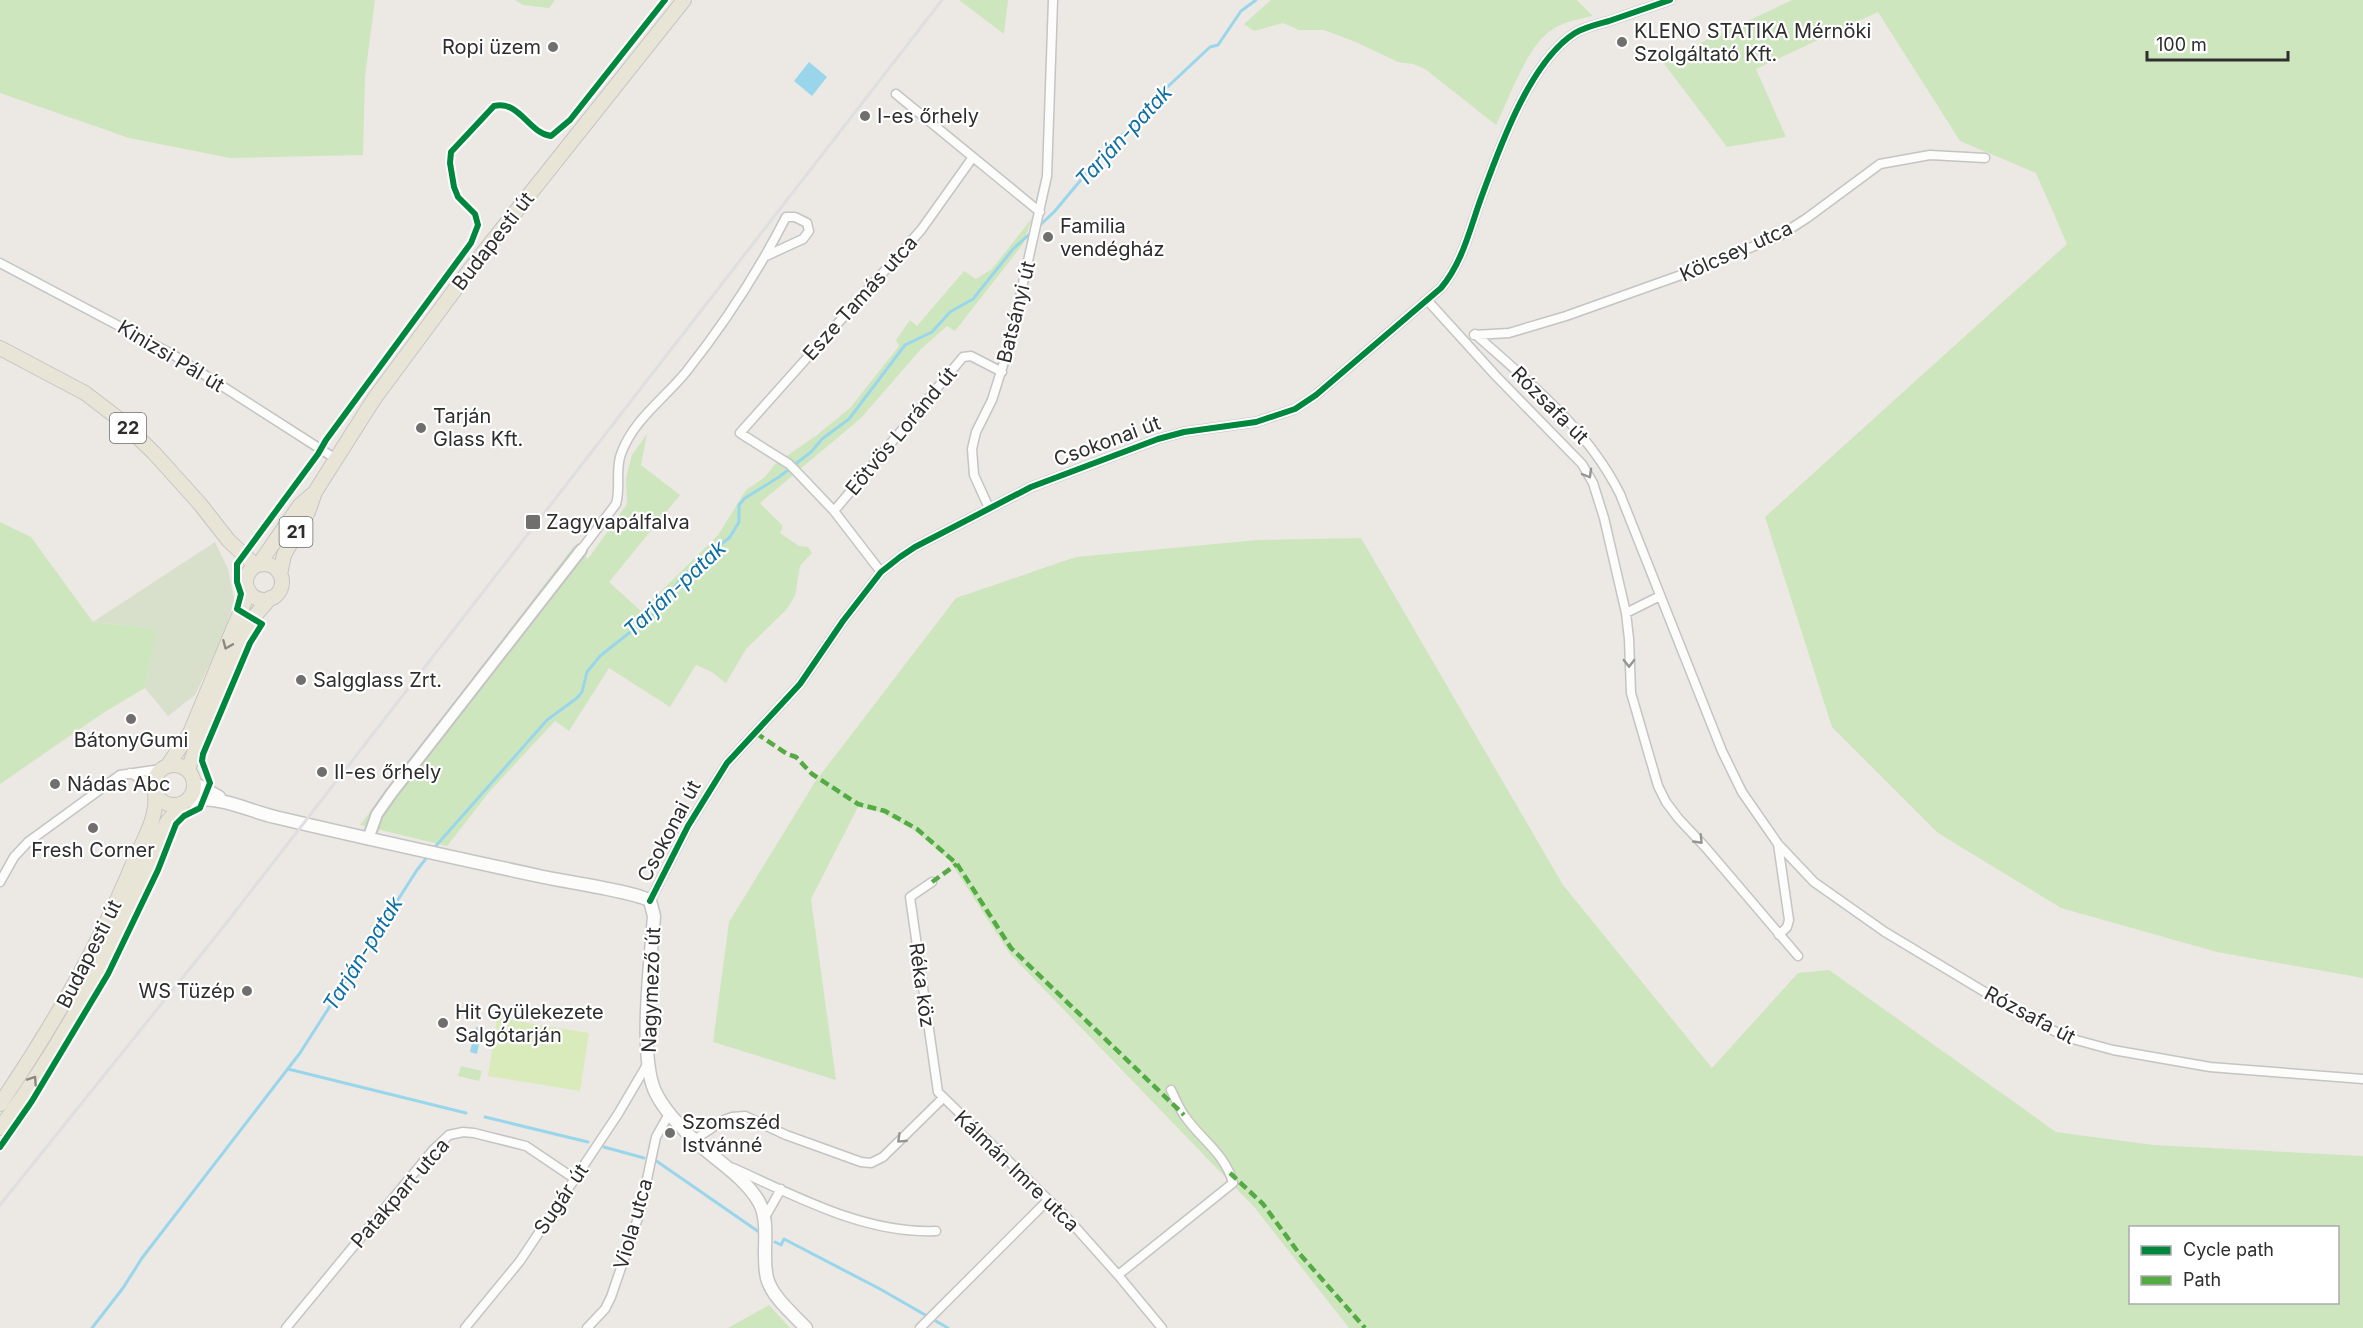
<svg xmlns="http://www.w3.org/2000/svg" width="2363" height="1328" font-family="Inter,sans-serif">
	<rect width="100%" height="100%" fill="#ece8e4"/>
	<path fill="#cee6be" fill-rule="evenodd" d="M0,0H375L365,76L363,155L230,158L129,138L0,93Z
		M515,0H555L549,8L523,5Z
		M959,0H1008L1004,34Z
		M1271,0H1577L1593,16C1579,19 1566,21 1553,29C1528,43 1509,99 1496,125L1425,69L1413,64L1398,62L1358,43L1324,30H1299L1283,23L1254,31L1244,24Z
		M1792,0H2363V978L2217,952L2061,908L1938,833L1832,727L1765,517L2067,244L2036,173L1960,141L1878,12L1756,69L1786,137L1727,147L1662,61Z
		M1032,218L1023,244L955,331L947,326L921,349L861,418L760,503L783,526L780,533L799,546L808,547L812,553L800,566L795,596L786,610L746,649L726,683L712,672L696,665L670,707L609,668L569,731L555,721L490,791L447,846L360,825L574,546L588,559L627,504L626,478L632,455L647,434L641,465L680,495L609,582L641,611L718,535L746,490L765,477L775,464L817,435L850,408L899,346L896,340L910,320L917,326L964,271L976,279L992,269Z
		M0,522L31,537L93,622L158,629L145,688L103,713L0,784Z
		M1361,538L1563,885L1712,1068L1798,973L1829,970L2056,1132L2153,1145L2363,1156V1328H1349L1255,1208L1010,954L949,860L915,831L882,813L858,807L811,899L836,1080L713,1042L729,922L815,782L956,598L1076,557L1258,540ZM2130,1228H2338V1302H2130Z
		M461,1066L482,1071L479,1081L458,1076Z
		M769,1305L790,1328H728Z"/>
	<path fill="#d8e0cc" d="M215,542L228,569L234,599L225,632L195,695L168,716L145,688L157,629L93,622Z"/>
	<path fill="#d9eabb" d="M497,1018L589,1033L580,1091L488,1076Z"/>
	<path fill="#99d6ec" d="M809,62L827,77L812,96L794,81Z
		M476,1027L482,1028L477,1054L470,1052Z"/>
	<g fill="none" stroke-linecap="round" stroke-linejoin="round">
		<path stroke="#99d6ec" stroke-width="3" d="M1038,227L1054,212L1111,144L1130,129L1161,93L1210,47L1218,45L1241,11L1256,0
			M434,848L547,720L577,698L582,692L587,672L600,656L657,611L683,576L730,537L739,522V505L745,498L779,477L811,452L822,439L849,419L905,345L932,332L950,312L973,299L1013,249L1033,231
			M288,1069L466,1113
			M485,1117L588,1142
			M604,1147L644,1158
			M655,1160L759,1232
			M775,1242L781,1245L784,1239L880,1289L948,1328
			M92,1328L123,1288L142,1258L300,1053L417,870L428,856"/>
		<defs>
			<path id="minor" d="M896,94L1040,212
				M0,263L172,354L336,459
				M1427,300L1496,376L1582,464L1593,483L1604,518L1626,613L1629,639L1631,693L1658,786L1666,802L1678,818L1706,848L1798,956
				M1475,334C1530,383 1587,428 1620,494L1722,751L1742,792L1778,844L1814,882L1885,932L2033,1021L2069,1038L2113,1050L2210,1067L2363,1079
				M1474,335L1509,333L1566,316L1695,270L1779,236L1807,218L1880,164L1930,155L1985,158
				M989,508L974,475L972,449L976,432L992,400L1009,346L1047,176L1053,0
				M834,511L963,357L971,356L1002,372
				M581,550L616,504C621,488 615,469 621,454C633,420 664,399 686,372C725,323 758,272 786,217H795L807,223L809,231L803,239L766,256
				M881,572L834,511L795,470L789,464L740,433L921,230L973,157
				M1626,613L1660,596
				M130,773L153,785
				M1778,844L1789,920L1787,927L1779,935
				M0,882L14,857L28,842L120,775L161,769
				M932,882L910,897L938,1092L1069,1220L1118,1275L1162,1328
				M650,901L688,826L727,763L800,684L843,621L881,572L900,557L915,547L1031,487L1158,439L1184,432L1256,422L1295,409L1316,395L1441,288C1462,263 1469,232 1480,201C1498,152 1529,62 1575,33C1585,27 1598,24 1609,21C1629,14 1650,7 1670,0
				M694,1140L724,1120L732,1117L745,1116L786,1135L861,1162L871,1163L883,1157L943,1098
				M733,1168C796,1196 864,1234 936,1231
				M764,1219L781,1189
				M1118,1275L1233,1183C1225,1153 1200,1139 1184,1115C1179,1108 1175,1098 1171,1090
				M286,1328L433,1150L449,1135L463,1132L474,1133L526,1146L575,1179
				M465,1328L520,1261L618,1114L648,1063
				M587,1328L605,1309L611,1297L640,1212L656,1137L669,1114
				M920,1328L1048,1200"/>
			<path id="tertiary" d="M368,839L377,814L391,794L581,550"/>
			<path id="secondary" d="M194,783L219,797
				M186,801C222,795 242,809 275,817C363,838 451,857 539,876C560,881 638,892 650,901L654,916C651,958 639,1052 654,1089C662,1108 678,1124 693,1139C714,1159 744,1176 759,1202C771,1224 761,1253 767,1278C772,1297 793,1314 806,1328"/>
			<path id="primary" d="M0,348L85,393L119,419L154,453L200,504L229,541L256,566
				M259,564L300,505L314,493
				M246 582a18 18 0 1 1 36 0a18 18 0 1 1-36 0Z
				M280,574L284,555L308,512L315,492L374,399L471,268L684,0
				M154 785a20 20 0 1 1 40 0a20 20 0 1 1-40 0Z
				M168,765L190,733L249,591
				M188,770L199,739L253,618L270,598
				M0,1104C53,1026 99,946 135,859C144,839 158,816 155,794
				M0,1128C39,1076 74,1019 103,960C126,915 145,868 167,822L182,804"/>
		</defs>
		<use href="#minor" stroke="#c5c4c5" stroke-width="11"/>
		<use href="#tertiary" stroke="#c5c4c5" stroke-width="14"/>
		<use href="#secondary" stroke="#c5c4c5" stroke-width="15"/>
		<use href="#primary" stroke="#c6c5c4" stroke-width="16"/>
		<use href="#minor" stroke="#fcfcfb" stroke-width="8"/>
		<use href="#tertiary" stroke="#fcfcfb" stroke-width="10"/>
		<use href="#secondary" stroke="#fcfcfb" stroke-width="12"/>
		<use href="#primary" stroke="#e8e4d6" stroke-width="14"/>
		<path stroke="#dfdfe1" stroke-width="3" d="M0,1205L224,926L942,0"/>
		<path stroke="#54ab44" stroke-width="4.5" stroke-dasharray="9 4.5" stroke-linecap="butt" d="M756,733L787,754L796,757L812,774L858,804L885,811L917,829L957,864L1011,948L1184,1115
			M932,882L957,864
			M1230,1173L1263,1204L1298,1252L1365,1328"/>
		<defs>
			<path id="cycleway" d="M650,901L688,826L727,763L800,684L843,621L881,572L900,557L915,547L1031,487L1158,439L1184,432L1256,422L1295,409L1316,395L1441,288C1462,263 1469,232 1480,201C1498,152 1529,62 1575,33C1585,27 1598,24 1609,21C1629,14 1650,7 1670,0
				M0,1147L32,1101L108,974L158,870L176,824L184,816L200,808L210,783L202,761L203,754L250,643L262,624L237,609L241,594L237,582V564L318,454L326,440L471,243L478,225L475,214L458,197L454,187L450,163L451,152L494,106C520,100 528,133 551,136L570,120L665,0"/>
		</defs>
		<use href="#cycleway" stroke="#fff" stroke-width="10"/>
		<use href="#cycleway" stroke="#00873e" stroke-width="6"/>
	</g>
	<defs><path id="oneway-chevron" d="M-2-3.5L2.5 0L-2 3.5" fill="none" stroke-width="1.6" stroke-linecap="round" stroke-linejoin="round" transform="scale(1.5)"/></defs>
	<g stroke="#959594">
		<use href="#oneway-chevron" transform="translate(1588 474) rotate(60)"/>
		<use href="#oneway-chevron" transform="translate(1629 663) rotate(90)"/>
		<use href="#oneway-chevron" transform="translate(1699 840) rotate(46)"/>
		<use href="#oneway-chevron" transform="translate(901 1139) rotate(136)"/>
	</g>
	<g stroke="#8b8982">
		<use href="#oneway-chevron" transform="translate(227 645) rotate(113)"/>
		<use href="#oneway-chevron" transform="translate(33 1080) rotate(-56)"/>
	</g>
	<g fill="#706f6e" stroke="#fff" stroke-width="2">
		<circle cx="1622" cy="42" r="6"/>
		<circle cx="553" cy="47" r="6"/>
		<circle cx="865" cy="116" r="6"/>
		<circle cx="1048" cy="237" r="6"/>
		<circle cx="421" cy="428" r="6"/>
		<rect x="525" y="514" width="16" height="16" rx="3"/>
		<circle cx="301" cy="680" r="6"/>
		<circle cx="131" cy="719" r="6"/>
		<circle cx="322" cy="772" r="6"/>
		<circle cx="55" cy="784" r="6"/>
		<circle cx="93" cy="828" r="6"/>
		<circle cx="247" cy="991" r="6"/>
		<circle cx="443" cy="1023" r="6"/>
		<circle cx="670" cy="1133" r="6"/>
	</g>
	<g text-anchor="middle" stroke-width="4.5" stroke-linejoin="round" paint-order="stroke">
		<g fill="#fff" stroke="#6d6d6d" stroke-width="1.5">
			<rect x="110" y="413" width="36" height="30" rx="4.5"/>
			<rect x="279.5" y="517" width="33" height="30" rx="4.5"/>
		</g>
		<g font-size="18" font-weight="bold" fill="#2e2e2e">
			<text x="128" y="434">22</text>
			<text x="296" y="538">21</text>
		</g>
		<g font-size="20" fill="#2e2e2e" stroke="#fff" text-anchor="start">
			<text x="1634" y="38">KLENO STATIKA Mérnöki<tspan x="1634" dy="23">Szolgáltató Kft.</tspan></text>
			<text x="541" y="54" text-anchor="end">Ropi üzem</text>
			<text x="877" y="123">I-es őrhely</text>
			<text x="1060" y="233">Familia<tspan x="1060" dy="23">vendégház</tspan></text>
			<text x="433" y="423">Tarján<tspan x="433" dy="23">Glass Kft.</tspan></text>
			<text x="546" y="529">Zagyvapálfalva</text>
			<text x="313" y="687">Salgglass Zrt.</text>
			<text x="131" y="747" text-anchor="middle">BátonyGumi</text>
			<text x="334" y="779">II-es őrhely</text>
			<text x="67" y="791">Nádas Abc</text>
			<text x="93" y="857" text-anchor="middle">Fresh Corner</text>
			<text x="235" y="998" text-anchor="end">WS Tüzép</text>
			<text x="455" y="1019">Hit Gyülekezete<tspan x="455" dy="23">Salgótarján</tspan></text>
			<text x="682" y="1129">Szomszéd<tspan x="682" dy="23">Istvánné</tspan></text>
		</g>
		<g font-size="20" fill="#2e2e2e" stroke="#fff">
			<text transform="translate(493 241) rotate(-52)" y="7">Budapesti út</text>
			<text transform="translate(1736 251) rotate(-24)" y="7">Kölcsey utca</text>
			<text transform="translate(860 298) rotate(-48)" y="7">Esze Tamás utca</text>
			<text transform="translate(1016 312) rotate(-76)" y="7">Batsányi út</text>
			<text transform="translate(171 356) rotate(31)" y="7">Kinizsi Pál út</text>
			<text transform="translate(1550 405) rotate(45)" y="7">Rózsafa út</text>
			<text transform="translate(901 431) rotate(-50)" y="7">Eötvös Loránd út</text>
			<text transform="translate(1107 441) rotate(-20)" y="7">Csokonai út</text>
			<text transform="translate(669 831) rotate(-62)" y="7">Csokonai út</text>
			<text transform="translate(89 954) rotate(-63)" y="7">Budapesti út</text>
			<text transform="translate(922 985) rotate(82)" y="7">Réka köz</text>
			<text transform="translate(651 990) rotate(-88)" y="7">Nagymező út</text>
			<text transform="translate(2030 1015) rotate(28)" y="7">Rózsafa út</text>
			<text transform="translate(1017 1171) rotate(44)" y="7">Kálmán Imre utca</text>
			<text transform="translate(400 1193) rotate(-49)" y="7">Patakpart utca</text>
			<text transform="translate(561 1199) rotate(-56)" y="7">Sugár út</text>
			<text transform="translate(633 1224) rotate(-74)" y="7">Viola utca</text>
		</g>
		<g font-size="21" font-style="italic" fill="#0d6fa3" stroke="#fff">
			<text transform="translate(1124 136) rotate(-47)" y="7">Tarján-patak</text>
			<text transform="translate(675 589) rotate(-43)" y="7">Tarján-patak</text>
			<text transform="translate(363 954) rotate(-58)" y="7">Tarján-patak</text>
		</g>
	</g>
	<rect x="2129" y="1226" width="210" height="78" fill="#ffffff" stroke="#ababab" stroke-width="1.5"/>
	<rect x="2141" y="1246" width="30" height="9" fill="#00873e" stroke="#ababab" stroke-width="1.5"/>
	<text x="2183" y="1256" font-size="18" fill="#2e2e2e">Cycle path</text>
	<rect x="2141" y="1276" width="30" height="9" fill="#54ab44" stroke="#ababab" stroke-width="1.5"/>
	<text x="2183" y="1286" font-size="18" fill="#2e2e2e">Path</text>
	<path d="M2147 51v9h141v-9" fill="none" stroke="#2e2e2e" stroke-width="3"/>
	<text x="2156" y="51" font-size="18" fill="#2e2e2e" stroke="#ffffff" stroke-width="4.5" paint-order="stroke">100 m</text>
</svg>
